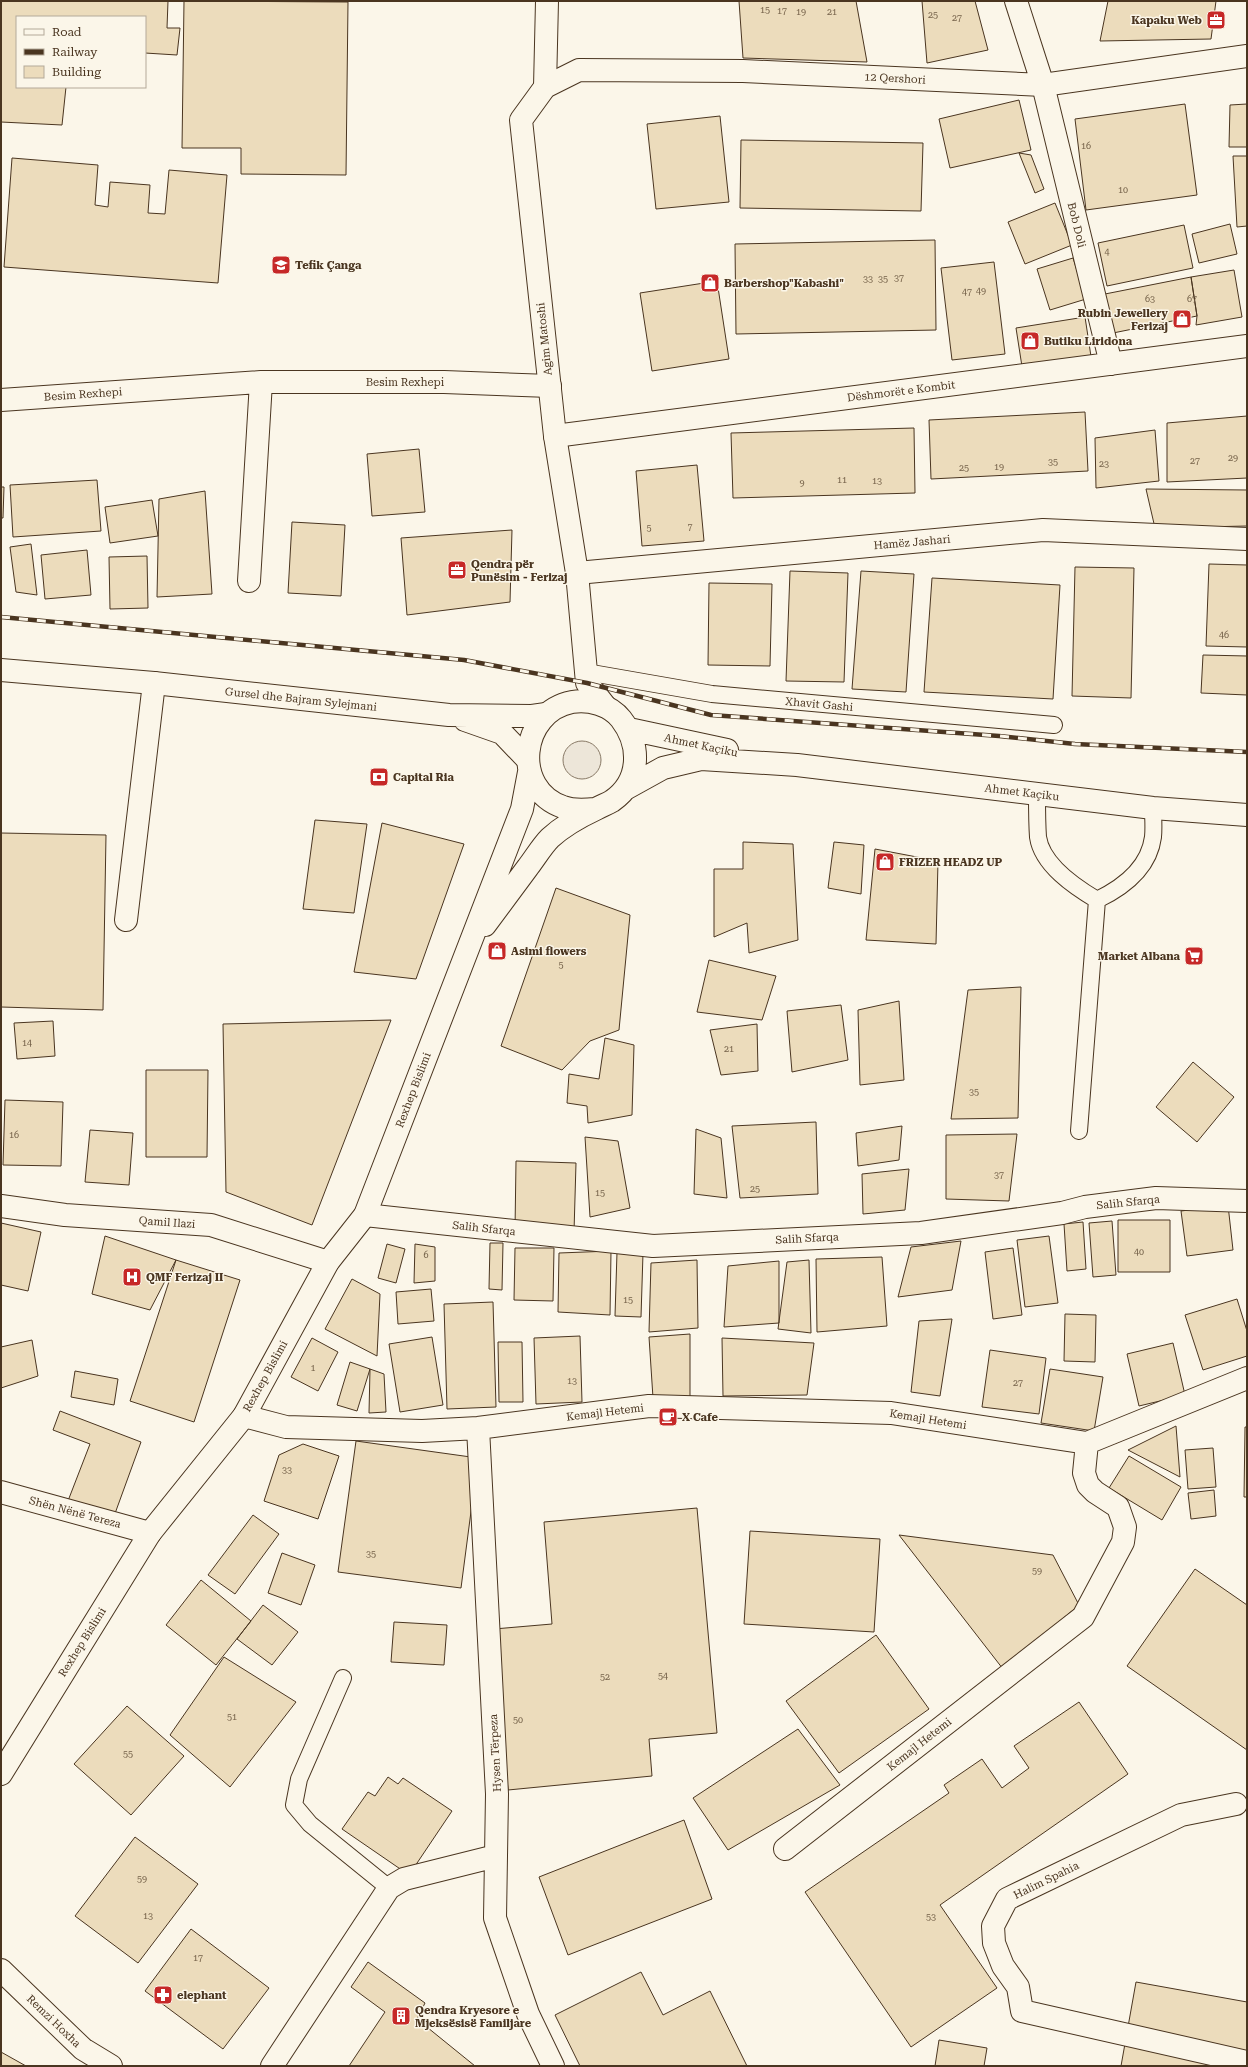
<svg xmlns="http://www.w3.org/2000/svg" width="1248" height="2067" font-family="'Roboto Serif',serif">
	<rect width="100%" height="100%" fill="#fbf6e9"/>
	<path fill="#ede6d9" stroke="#887966" d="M563 760a19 19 0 1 1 38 0a19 19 0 1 1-38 0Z"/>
	<path fill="#ecdcbc" stroke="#4a3520" d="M1,1H168L167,28H180L177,55L145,53V17H17V87H66L62,125L1,122Z
		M184,1L348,2L346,175L241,174V148H182Z
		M739,1H856L867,62L743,58Z
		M922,1H975L988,50L927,63Z
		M1108,1H1216L1211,39L1100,41Z
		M1019,100L1031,150L950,168L939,119Z
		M1185,104L1197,195L1086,210L1075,119Z
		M1247,104V147H1229L1230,105Z
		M720,116L729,202L656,209L647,124Z
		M741,140L923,143L921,211L740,208Z
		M1019,153L1031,155L1044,189L1035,193Z
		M1233,156H1247V226L1237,227Z
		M12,158L98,165L95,205L108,207L110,182L150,185L148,213L165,214L169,170L227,175L218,283L4,267Z
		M1055,203L1072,245L1025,264L1008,222Z
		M1230,224L1237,254L1199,263L1192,234Z
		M1184,225L1193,268L1107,286L1098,243Z
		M935,240L936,330L736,334L735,244Z
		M1073,258L1086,299L1050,310L1037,269Z
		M994,262L1005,354L952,360L941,268Z
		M1234,270L1242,317L1196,325L1197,316L1191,277Z
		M1191,277L1197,316L1113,333L1105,294Z
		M717,281L729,359L652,371L640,293Z
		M1085,317L1092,363L1023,373L1016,328Z
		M1085,412L1088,471L931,479L929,420Z
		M1247,416V478L1167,482V423Z
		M914,428L915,493L733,498L731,433Z
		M1155,430L1159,481L1096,488L1095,438Z
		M419,449L425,512L372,516L367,454Z
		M697,465L704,541L642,546L636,471Z
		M97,480L101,531L13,537L10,485Z
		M1,487H4L3,518H1Z
		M1146,489L1247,490V526L1155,528Z
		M205,491L212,594L157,597L159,499Z
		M152,500L158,536L110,543L105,507Z
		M292,522L345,525L341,596L288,593Z
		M512,530L510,602L407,615L401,538Z
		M31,544L37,595L16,592L10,547Z
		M87,550L91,595L45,599L41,555Z
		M147,556L148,608L110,609L109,557Z
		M1209,564L1247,565V647L1206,646Z
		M1075,567L1134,568L1131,698L1072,696Z
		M790,571L848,573L844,682L786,681Z
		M861,571L914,574L906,692L852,689Z
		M932,578L1060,585L1053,699L924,692Z
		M709,583L772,584L770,666L708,665Z
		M1203,655L1247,656V695L1201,693Z
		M315,820L367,824L354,913L303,909Z
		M382,823L464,844L416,979L354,972Z
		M1,833L106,835L103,1010L1,1007Z
		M743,842L793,844L798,940L749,953L747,923L714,937V869H743Z
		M834,842L864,845L861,894L828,888Z
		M875,849L938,861L936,944L866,940Z
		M556,888L630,915L619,1030L590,1041L562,1070L501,1046Z
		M709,960L776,976L762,1020L697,1012Z
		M1021,987L1018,1118L951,1119L968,990Z
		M899,1001L904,1080L860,1085L858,1010Z
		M841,1005L848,1060L792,1072L787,1011Z
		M391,1020L312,1225L226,1192L223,1024Z
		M53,1021L55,1056L17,1059L14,1023Z
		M757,1024L758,1071L721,1075L710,1030Z
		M605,1038L634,1045L632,1115L588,1123L587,1106L567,1103L569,1074L599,1079Z
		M1193,1062L1234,1097L1197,1142L1156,1107Z
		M146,1070H208L207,1157H146Z
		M5,1100L63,1102L61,1166L3,1165Z
		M816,1122L818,1194L740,1198L732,1126Z
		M902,1126L899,1160L858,1166L856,1133Z
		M696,1129L721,1138L727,1198L694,1194Z
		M90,1130L133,1133L129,1185L85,1182Z
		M1017,1134L1009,1201L946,1199V1135Z
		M585,1137L618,1141L630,1208L590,1217Z
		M516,1161L576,1163L574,1232L515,1230Z
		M909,1169L905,1210L863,1214L862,1174Z
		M1228,1205L1233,1250L1187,1256L1181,1211Z
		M1118,1220H1170V1272H1118Z
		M1112,1221L1116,1275L1093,1277L1089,1223Z
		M1083,1222L1086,1269L1067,1271L1064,1224Z
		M1,1223L41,1232L28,1291L1,1285Z
		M105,1236L176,1260L150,1310L92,1294Z
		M1049,1236L1058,1303L1025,1307L1017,1240Z
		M961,1241L952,1290L898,1297L911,1247Z
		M490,1243H503L502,1290L489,1289Z
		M387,1244L405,1249L396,1283L378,1278Z
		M415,1244L435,1247V1281L414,1283Z
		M515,1248H554L553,1301L514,1300Z
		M1013,1248L1022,1315L993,1319L985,1252Z
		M611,1251L610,1315L558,1312L559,1253Z
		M617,1252L643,1253L641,1317L615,1316Z
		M882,1257L887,1326L817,1332L816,1259Z
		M176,1260L240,1280L194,1422L130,1401Z
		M697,1260L698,1328L649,1332L651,1263Z
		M809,1260L811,1333L778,1329L787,1262Z
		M779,1261V1323L724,1327L728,1266Z
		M352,1279L380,1294L377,1356L325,1329Z
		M431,1289L434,1321L398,1324L396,1292Z
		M1237,1299L1247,1331V1356L1203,1370L1185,1315Z
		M493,1302L496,1407L447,1409L444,1304Z
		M1065,1314L1096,1315L1095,1362L1064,1361Z
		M952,1319L940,1396L911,1392L919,1321Z
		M690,1334V1397L653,1398L649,1337Z
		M580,1336L582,1402L536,1404L534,1338Z
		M432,1337L443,1405L400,1412L389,1344Z
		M312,1338L338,1352L318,1391L291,1377Z
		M722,1338L814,1343L807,1395L723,1396Z
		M32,1340L38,1376L1,1388V1347Z
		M498,1342H522L523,1402H499Z
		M1173,1343L1185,1395L1139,1406L1127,1354Z
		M990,1350L1046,1358L1039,1414L982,1407Z
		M350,1362L370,1369L357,1411L337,1405Z
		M370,1369L384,1374L386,1412L369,1413Z
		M1050,1369L1103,1377L1094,1431L1041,1423Z
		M75,1371L118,1379L114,1405L71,1397Z
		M60,1411L141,1442L113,1519L66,1506L90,1444L53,1430Z
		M1176,1426L1180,1477L1128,1450Z
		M1245,1427H1247V1497H1244Z
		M356,1441L478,1458L461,1588L338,1572Z
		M303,1444L339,1456L318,1519L264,1501L279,1455Z
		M1213,1448L1216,1487L1188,1489L1185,1450Z
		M1129,1456L1181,1487L1162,1520L1109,1488Z
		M1214,1490L1216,1516L1191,1519L1188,1493Z
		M697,1508L717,1733L649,1739L652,1776L508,1790L494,1629L552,1624L544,1522Z
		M253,1515L279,1534L235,1594L208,1575Z
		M750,1531L880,1539L874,1632L744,1624Z
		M899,1535L1053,1555L1079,1605L1003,1669Z
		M282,1553L315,1565L301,1605L268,1593Z
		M1195,1569L1247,1605V1750L1127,1666Z
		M201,1580L251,1621L216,1665L166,1625Z
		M263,1605L298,1632L272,1665L237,1639Z
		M394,1622L447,1625L444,1665L391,1662Z
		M876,1635L929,1709L839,1773L786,1701Z
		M224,1657L296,1702L230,1787L170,1735Z
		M1079,1702L1128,1774L940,1905L997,1988L911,2047L805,1892L949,1793L944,1785L982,1759L1002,1788L1029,1768L1014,1746Z
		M127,1706L184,1756L131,1815L74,1764Z
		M798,1729L840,1785L728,1850L693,1798Z
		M388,1777L398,1784L403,1778L452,1811L409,1875L342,1829L368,1792L375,1796Z
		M684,1820L712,1899L568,1955L539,1877Z
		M135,1837L198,1884L138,1963L75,1916Z
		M191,1929L269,1988L223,2049L145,1991Z
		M368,1962L425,2003L417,2019L475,2066H349L385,2012L351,1987Z
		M641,1972L663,2015L710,1991L747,2066H580L555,2015Z
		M1136,1982L1247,2002V2066H1121Z
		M939,2040L987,2048L984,2066H935Z
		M1,2052L26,2066H1Z"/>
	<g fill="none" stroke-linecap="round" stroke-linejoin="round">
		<defs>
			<path id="service" d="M586,672L712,694L1054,725
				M1037,794C1037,808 1037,823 1038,837C1042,865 1075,887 1097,900
				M1097,900C1124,887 1149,868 1153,837C1154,828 1153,817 1153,808
				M1079,1131L1097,900
				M343,1678L299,1779L294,1805L310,1824L389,1888"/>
			<path id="minor" d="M1043,85L1111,364
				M545,87L547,1
				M1,400L261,382H444L550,386
				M555,436L1247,346
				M577,573L1043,530L1247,539
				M249,581L261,382
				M126,920L154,683
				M1,1206L65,1215L211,1225L328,1262
				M365,1215L653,1246L921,1233L1062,1213L1085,1207L1156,1198L1247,1201
				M244,1416L286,1427L422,1431L478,1428L649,1406L891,1413L1087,1443L1247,1378
				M478,1428L497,1794L495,1918L528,2014L553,2066
				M1,1492L150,1533
				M1236,1804L1181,1815L1007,1899L993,1926L994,1943L1003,1966L1018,1987L1022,2011L1247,2062
				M785,1849L1083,1617L1123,1542L1125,1527L1118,1507L1095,1492L1088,1485L1084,1473L1087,1443
				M1,1970L83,2049L111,2066
				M272,2066L389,1888L404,1879L496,1856"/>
			<path id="tertiary" d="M1043,85L1247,56
				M1,670L154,683L449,715L532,716L546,714
				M465,720L502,733L527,759"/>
			<path id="secondary" d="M605,706L587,683L577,573L555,436L521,120L545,87L579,70L743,71L1043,85L1016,1"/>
			<path id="primary" d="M629,729L727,750
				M625,789L663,768L701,759L797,765L1153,808L1247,815
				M485,925C499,906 514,886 528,867C535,858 542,846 550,838C564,825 579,817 596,809C601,806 607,804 612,801C641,781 641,745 621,719C610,705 589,699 572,702C520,712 511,789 563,807C573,811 584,810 595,809
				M1,1774L150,1533L244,1416L328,1262L365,1215L522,809L529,772"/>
		</defs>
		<use href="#service" stroke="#4a3520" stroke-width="18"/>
		<use href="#minor" stroke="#4a3520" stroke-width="24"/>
		<use href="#tertiary" stroke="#4a3520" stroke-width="24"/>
		<use href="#secondary" stroke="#4a3520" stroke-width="24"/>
		<use href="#primary" stroke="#4a3520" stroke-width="24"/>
		<use href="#service" stroke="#fbf6e9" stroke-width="16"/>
		<use href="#minor" stroke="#fbf6e9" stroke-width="22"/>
		<use href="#tertiary" stroke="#fbf6e9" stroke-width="22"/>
		<use href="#secondary" stroke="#fbf6e9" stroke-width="22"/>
		<use href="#primary" stroke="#fbf6e9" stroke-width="22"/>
		<defs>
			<path id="rail" d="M1,617L464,660L587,683L711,715L999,736L1075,744L1247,752"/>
		</defs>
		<use href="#rail" stroke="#4a3520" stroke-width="4.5"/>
		<use href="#rail" stroke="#fbf6e9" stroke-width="3" stroke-dasharray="9" stroke-linecap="butt"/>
	</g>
	<defs>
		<symbol id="office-square" viewBox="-11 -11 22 22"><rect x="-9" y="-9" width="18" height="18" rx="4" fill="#c62828" stroke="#fbf6e9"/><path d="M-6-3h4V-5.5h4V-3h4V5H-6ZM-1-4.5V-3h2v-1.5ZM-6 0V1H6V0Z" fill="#fff"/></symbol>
		<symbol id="school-square" viewBox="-11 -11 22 22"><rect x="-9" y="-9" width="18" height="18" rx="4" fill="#c62828" stroke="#fbf6e9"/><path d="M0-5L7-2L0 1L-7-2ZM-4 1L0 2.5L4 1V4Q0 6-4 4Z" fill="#fff"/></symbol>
		<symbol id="shop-square" viewBox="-11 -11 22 22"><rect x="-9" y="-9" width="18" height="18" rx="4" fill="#c62828" stroke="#fbf6e9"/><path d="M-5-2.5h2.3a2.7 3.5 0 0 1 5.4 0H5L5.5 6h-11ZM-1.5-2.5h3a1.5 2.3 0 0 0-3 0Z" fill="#fff"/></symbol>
		<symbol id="bank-square" viewBox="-11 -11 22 22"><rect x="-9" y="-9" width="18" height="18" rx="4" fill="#c62828" stroke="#fbf6e9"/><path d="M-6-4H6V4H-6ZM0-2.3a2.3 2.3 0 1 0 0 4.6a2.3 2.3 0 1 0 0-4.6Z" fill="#fff"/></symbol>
		<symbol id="supermarket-square" viewBox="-11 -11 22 22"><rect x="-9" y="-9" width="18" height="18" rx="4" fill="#c62828" stroke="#fbf6e9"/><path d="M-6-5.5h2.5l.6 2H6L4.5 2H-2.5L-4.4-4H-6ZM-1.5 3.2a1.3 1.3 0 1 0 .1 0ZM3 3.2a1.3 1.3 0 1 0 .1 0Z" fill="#fff"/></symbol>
		<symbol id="hospital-square" viewBox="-11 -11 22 22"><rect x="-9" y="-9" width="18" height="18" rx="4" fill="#c62828" stroke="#fbf6e9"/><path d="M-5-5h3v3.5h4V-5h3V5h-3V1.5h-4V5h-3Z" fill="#fff"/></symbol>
		<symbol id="cafe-square" viewBox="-11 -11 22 22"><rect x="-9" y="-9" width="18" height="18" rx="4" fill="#c62828" stroke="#fbf6e9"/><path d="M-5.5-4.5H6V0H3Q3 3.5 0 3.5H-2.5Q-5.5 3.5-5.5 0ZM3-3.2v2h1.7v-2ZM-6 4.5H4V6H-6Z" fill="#fff"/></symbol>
		<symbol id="pharmacy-square" viewBox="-11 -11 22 22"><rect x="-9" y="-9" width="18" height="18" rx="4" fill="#c62828" stroke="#fbf6e9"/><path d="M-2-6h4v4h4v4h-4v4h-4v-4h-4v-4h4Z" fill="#fff"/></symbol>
		<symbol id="building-square" viewBox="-11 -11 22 22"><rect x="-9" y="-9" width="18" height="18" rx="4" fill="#c62828" stroke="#fbf6e9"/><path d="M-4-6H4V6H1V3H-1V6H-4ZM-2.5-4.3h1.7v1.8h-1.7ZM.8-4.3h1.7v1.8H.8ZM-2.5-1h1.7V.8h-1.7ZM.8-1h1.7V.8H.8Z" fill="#fff"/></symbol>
	</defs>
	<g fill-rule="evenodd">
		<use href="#office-square" x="1205" y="9" width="22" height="22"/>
		<use href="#school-square" x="270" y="254" width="22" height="22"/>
		<use href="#shop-square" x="699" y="272" width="22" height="22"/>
		<use href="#shop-square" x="1171" y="308" width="22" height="22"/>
		<use href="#shop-square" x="1019" y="330" width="22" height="22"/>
		<use href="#office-square" x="446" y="559" width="22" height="22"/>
		<use href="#bank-square" x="368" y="766" width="22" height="22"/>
		<use href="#shop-square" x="874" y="851" width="22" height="22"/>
		<use href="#shop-square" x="486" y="940" width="22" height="22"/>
		<use href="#supermarket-square" x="1183" y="945" width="22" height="22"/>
		<use href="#hospital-square" x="121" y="1266" width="22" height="22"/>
		<use href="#cafe-square" x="657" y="1406" width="22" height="22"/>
		<use href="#pharmacy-square" x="152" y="1984" width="22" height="22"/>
		<use href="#building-square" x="390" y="2005" width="22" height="22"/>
	</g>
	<g text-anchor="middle" stroke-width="3" stroke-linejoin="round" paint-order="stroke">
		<g font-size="9" fill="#725f47">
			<text x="765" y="13">15</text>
			<text x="782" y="14">17</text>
			<text x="801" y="15">19</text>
			<text x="832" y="15">21</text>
			<text x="933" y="18">25</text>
			<text x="957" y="21">27</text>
			<text x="1086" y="149">16</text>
			<text x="1123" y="193">10</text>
			<text x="1107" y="255">4</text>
			<text x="899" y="281">37</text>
			<text x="868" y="282">33</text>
			<text x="883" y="282">35</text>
			<text x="981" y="294">49</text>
			<text x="967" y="295">47</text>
			<text x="1150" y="302">63</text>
			<text x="1192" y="302">67</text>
			<text x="1233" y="461">29</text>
			<text x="1195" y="464">27</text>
			<text x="1053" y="465">35</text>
			<text x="1104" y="467">23</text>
			<text x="999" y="470">19</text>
			<text x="964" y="471">25</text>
			<text x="842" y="483">11</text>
			<text x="877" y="484">13</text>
			<text x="802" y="486">9</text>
			<text x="690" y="530">7</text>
			<text x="649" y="531">5</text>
			<text x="1224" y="638">46</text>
			<text x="561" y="968">5</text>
			<text x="27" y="1046">14</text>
			<text x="729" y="1052">21</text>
			<text x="974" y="1095">35</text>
			<text x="14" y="1138">16</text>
			<text x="999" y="1178">37</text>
			<text x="755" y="1192">25</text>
			<text x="600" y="1196">15</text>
			<text x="1139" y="1255">40</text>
			<text x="426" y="1258">6</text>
			<text x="628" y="1303">15</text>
			<text x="313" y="1371">1</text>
			<text x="572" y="1384">13</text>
			<text x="1018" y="1386">27</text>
			<text x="287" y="1473">33</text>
			<text x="371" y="1557">35</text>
			<text x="1037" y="1574">59</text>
			<text x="663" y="1679">54</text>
			<text x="605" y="1680">52</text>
			<text x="232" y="1720">51</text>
			<text x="518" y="1723">50</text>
			<text x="128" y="1757">55</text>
			<text x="142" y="1882">59</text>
			<text x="148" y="1919">13</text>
			<text x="931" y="1920">53</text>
			<text x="198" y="1961">17</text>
		</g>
		<g font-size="11" font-weight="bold" fill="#4a3520" stroke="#fbf6e9" text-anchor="start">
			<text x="1202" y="24" text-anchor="end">Kapaku Web</text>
			<text x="295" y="269">Tefik Çanga</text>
			<text x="724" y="287">Barbershop"Kabashi"</text>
			<text x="1168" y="317" text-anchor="end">Rubin Jewellery<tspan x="1168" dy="13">Ferizaj</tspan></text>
			<text x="1044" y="345">Butiku Liridona</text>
			<text x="471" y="568">Qendra për<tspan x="471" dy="13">Punësim - Ferizaj</tspan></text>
			<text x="393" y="781">Capital Ria</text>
			<text x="899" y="866">FRIZER HEADZ UP</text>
			<text x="511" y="955">Asimi flowers</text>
			<text x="1180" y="960" text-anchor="end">Market Albana</text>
			<text x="146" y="1281">QMF Ferizaj II</text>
			<text x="682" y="1421">X Cafe</text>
			<text x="177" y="1999">elephant</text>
			<text x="415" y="2014">Qendra Kryesore e<tspan x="415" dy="13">Mjeksësisë Familjare</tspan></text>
		</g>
		<g font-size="11" fill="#4a3520" stroke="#fbf6e9">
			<text transform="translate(895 78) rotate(3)" y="4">12 Qershori</text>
			<text transform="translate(1077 225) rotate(76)" y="4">Bob Doli</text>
			<text transform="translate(544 339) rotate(-96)" y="4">Agim Matoshi</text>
			<text x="405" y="386">Besim Rexhepi</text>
			<text transform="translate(901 391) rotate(-7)" y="4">Dëshmorët e Kombit</text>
			<text transform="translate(83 394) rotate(-4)" y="4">Besim Rexhepi</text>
			<text transform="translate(912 542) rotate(-5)" y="4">Hamëz Jashari</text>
			<text transform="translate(301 699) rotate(6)" y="4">Gursel dhe Bajram Sylejmani</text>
			<text transform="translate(819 704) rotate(5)" y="4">Xhavit Gashi</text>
			<text transform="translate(701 745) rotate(12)" y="4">Ahmet Kaçiku</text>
			<text transform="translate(1022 792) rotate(7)" y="4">Ahmet Kaçiku</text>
			<text transform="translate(413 1090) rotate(-69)" y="4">Rexhep Bislimi</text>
			<text transform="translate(1128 1202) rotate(-6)" y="4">Salih Sfarqa</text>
			<text transform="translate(167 1222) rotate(4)" y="4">Qamil Ilazi</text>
			<text transform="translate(484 1228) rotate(6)" y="4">Salih Sfarqa</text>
			<text transform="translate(807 1238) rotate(-3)" y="4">Salih Sfarqa</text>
			<text transform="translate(265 1376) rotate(-61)" y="4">Rexhep Bislimi</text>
			<text transform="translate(605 1412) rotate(-7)" y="4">Kemajl Hetemi</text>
			<text transform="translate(928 1419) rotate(9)" y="4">Kemajl Hetemi</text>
			<text transform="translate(75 1512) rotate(15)" y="4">Shën Nënë Tereza</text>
			<text transform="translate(82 1642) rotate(-58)" y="4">Rexhep Bislimi</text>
			<text transform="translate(919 1744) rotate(-38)" y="4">Kemajl Hetemi</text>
			<text transform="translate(495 1753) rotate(-93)" y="4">Hysen Tërpeza</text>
			<text transform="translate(1046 1880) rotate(-26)" y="4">Halim Spahia</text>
			<text transform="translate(54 2021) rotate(44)" y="4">Remzi Hoxha</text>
		</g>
	</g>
	<rect width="1248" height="2067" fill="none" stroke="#4a3520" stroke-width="4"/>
	<rect x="16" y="16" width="130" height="72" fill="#fbf6e9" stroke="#b4a999"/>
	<rect x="24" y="29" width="20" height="6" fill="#fbf6e9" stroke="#b4a999"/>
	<text x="52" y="36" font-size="12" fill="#4a3520">Road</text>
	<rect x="24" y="49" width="20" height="6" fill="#4a3520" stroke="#b4a999"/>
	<text x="52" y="56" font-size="12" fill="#4a3520">Railway</text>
	<rect x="24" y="66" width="20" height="12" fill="#ecdcbc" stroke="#b4a999"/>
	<text x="52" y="76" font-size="12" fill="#4a3520">Building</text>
</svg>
